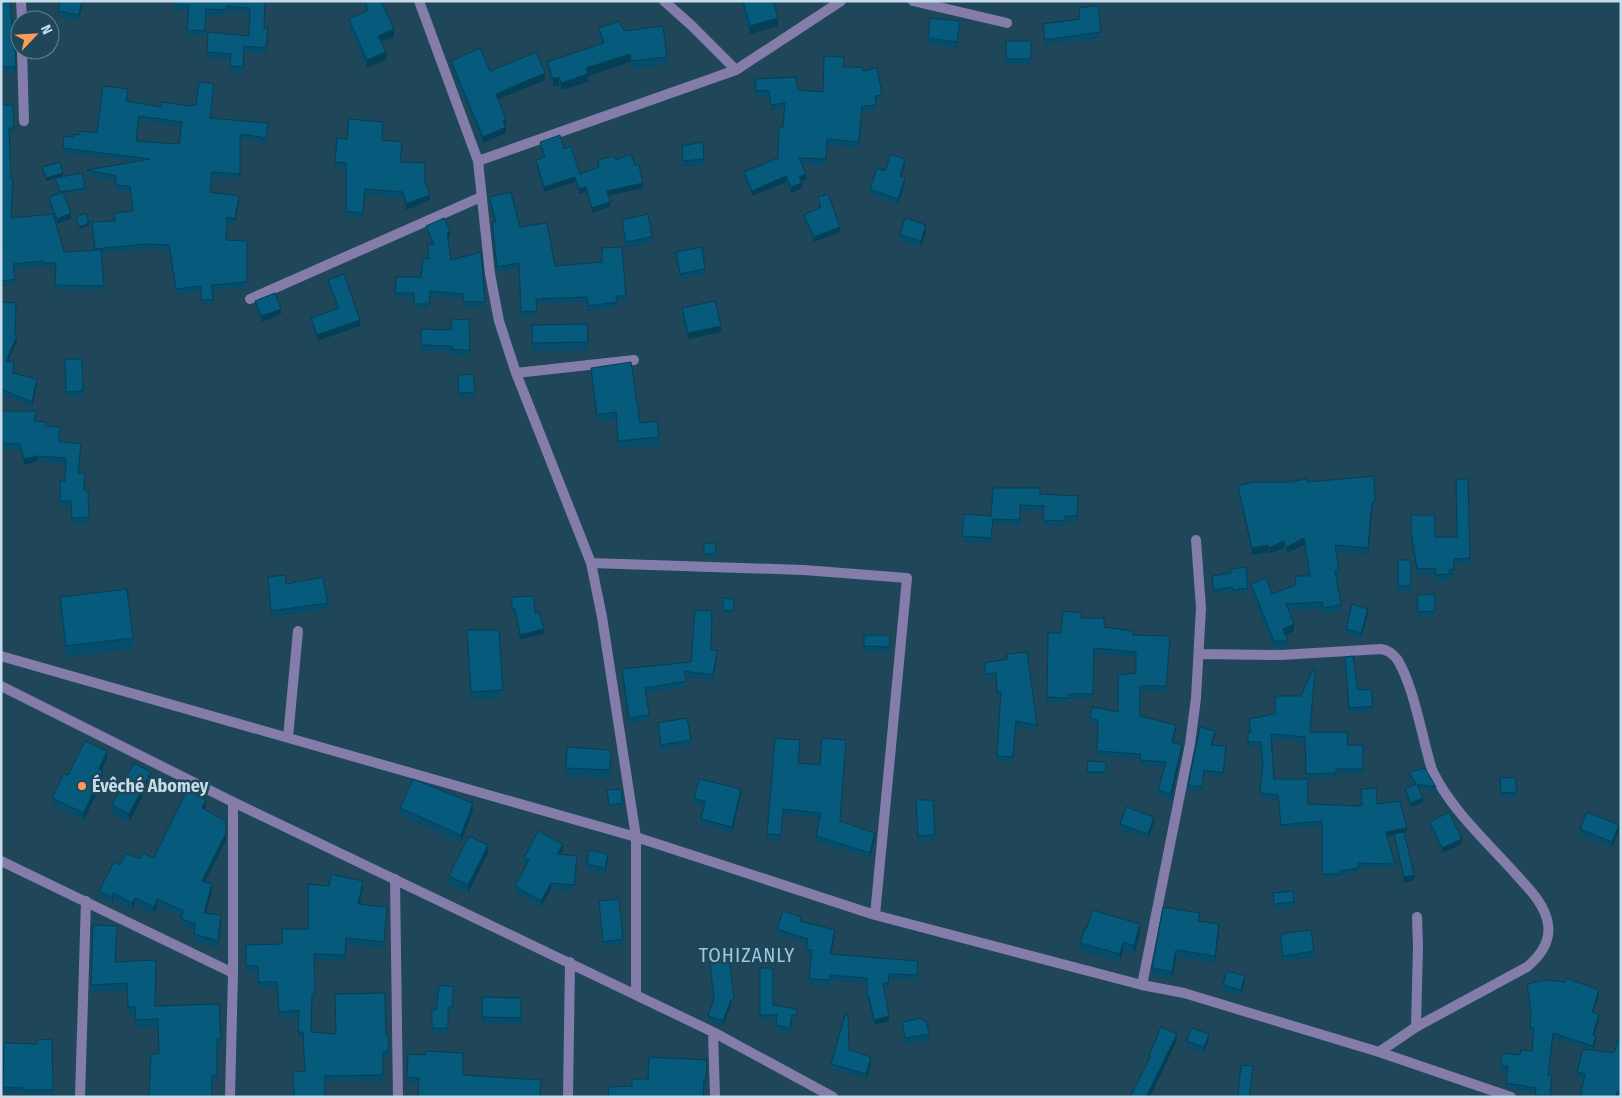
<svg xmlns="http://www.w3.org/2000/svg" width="1622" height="1098" font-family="'Fira Sans Condensed',sans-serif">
	<rect width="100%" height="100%" fill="#1f4659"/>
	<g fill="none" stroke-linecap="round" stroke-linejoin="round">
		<path stroke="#847da9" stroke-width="10" d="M21,1L22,20
			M419,1L478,161L490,274L499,321L516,373L591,563L602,617L636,837V995
			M664,1L691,25L736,70
			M913,1L1007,23
			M22,50L24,121
			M478,161L736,70L841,1
			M250,299L481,197
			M516,373L634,360
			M591,563L804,570L907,578L875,915
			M1200,654L1281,655L1381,649C1388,650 1393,654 1397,659C1414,686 1422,738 1432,770C1450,808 1484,839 1513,871C1526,886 1545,903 1548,924C1551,942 1540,956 1527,967L1416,1027L1379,1052
			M1,656L636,837L875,915L1142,985L1184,993L1379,1052L1511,1097
			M1,686L233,802L713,1032L833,1097
			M288,737L298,631
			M1,861L233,973
			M395,879L398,1097
			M1142,985L1190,744L1196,698L1201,608L1196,540
			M1416,1027L1418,946L1417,917
			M713,1032L715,1097
			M80,1097L86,901
			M230,1097L233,973V802
			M568,1097L570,962"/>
	</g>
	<path fill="#054d6a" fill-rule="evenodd" d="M1,1L13,35L15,50L16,73H1Z
		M83,1L79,20L58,16V11Z
		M173,1H265L264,28L268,34L266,53L244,52L243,73L230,72V60L207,58V52L249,36L250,13L226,11V16L206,14L205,36L187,35L189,10L174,11Z
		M364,1H381L394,37L381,42L386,60L367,68L349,26V19L366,11L364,7Z
		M741,1H773L778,26L750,34Z
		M1079,8L1101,32V38L1045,45L1043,24L1079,19Z
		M960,27L957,48L928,44V38Z
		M599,28L624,31L667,57V65L631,69L630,62L588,76V82L561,90L559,85L553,87L547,70V62L602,44L599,36Z
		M1006,41H1031V64H1006Z
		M28,50H49V55L29,56Z
		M451,61L490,71L545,80L498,99L506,126H505L506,133L483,143L451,67Z
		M844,67L862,71L882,95V101H876V110L862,111L859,148L827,145L826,165L801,164L806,180L801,182L802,188L791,193L786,182L752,196L744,177V172L778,158L783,127L785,109L771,110L769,97L755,96L756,79L798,90L823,92Z
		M214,89L210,118L268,128L266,143L240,139V178L212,177L210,192L239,201L235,224L227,222V240L247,241V287L213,290V304L201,305V291L176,294L169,250L145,249L102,253L104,290L55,289L56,267L43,268V266L13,269L15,283L1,286V249H2L1,105H13L14,133H9L11,218L53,214L49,203V197L59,193L55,178L46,181L42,170V167L63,176L58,177L85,188V191L64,194L71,219L57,224L53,215L64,252L94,250L92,222L114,221V213L132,211L130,191L115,190V181L87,175V170L134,161L63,153V148L73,137L79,135L97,133L128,94L127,101L161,107L191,106L196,105ZM139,120L181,127L179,144L137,141Z
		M383,128L382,140L402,147L400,162L425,182L430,200L406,210L403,198L365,195L363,218L346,216V168L335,167V162Z
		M540,142L564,149L580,174L598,168V160H616L643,188L608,195L610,207L592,213L586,192L579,194L575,182L544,192L536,165V160L543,157L540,146Z
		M703,142L704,165L683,166L682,146Z
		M905,164L901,176L905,183L898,204L870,194V189L885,171Z
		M489,197L520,227L555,266L626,296V300L617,301V306L588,311L587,302L536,304L537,316L521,317L519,268L497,272L492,227V222H495L489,202Z
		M818,197L840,232L814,242L804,220V215L819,208L818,203Z
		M622,220L652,237V242L626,248L622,225Z
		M426,226L450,237L448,238L451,260L485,302V307H463V299L430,296L429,309H414V298H395L396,277H421L429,258L427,245L432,244L426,231Z
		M926,231L921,247L900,240V235Z
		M676,252L705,269V275L680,279L676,257Z
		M328,280L360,326L317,341L311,323V318L337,309L328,285Z
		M255,301L281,314L262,322L255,306Z
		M1,302L17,341L8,361L14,367L13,373L37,384L32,407L1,394Z
		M682,308L721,332L688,339L682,313Z
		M469,319L470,355L452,356V351H421V329L451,330Z
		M587,324L588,350L532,351V325Z
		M65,359H82L83,396L66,397Z
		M591,368L640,423L659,437V445L618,448L616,419L597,422L591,375Z
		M458,381L475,392V397L459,398Z
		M36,416L35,421L60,433L59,442L81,449L79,473L85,479L84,491L89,517V523L72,524L71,507L60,506V481H65L66,464L37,461L24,465L20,450L1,449V429Z
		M1468,479L1470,564L1454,565V575L1450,576V580L1436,581L1435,574L1417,575L1411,537V515L1435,537H1457Z
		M1288,482H1308L1375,501V508H1372L1368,555L1336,552L1339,570V577L1336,578L1341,605V612L1323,614L1322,609L1289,610L1294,631L1285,635L1288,641V648H1274L1251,591V584L1272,594L1296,585L1309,576L1304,545L1287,553L1284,548L1269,554L1268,552L1252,555L1238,493V486Z
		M1040,494L1078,496L1077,522L1065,521V526L1043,525L1044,511L1020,510V525L993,524L991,543L962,541V536L991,516Z
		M704,543H716L715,557L704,556Z
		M1398,560H1411V591H1398Z
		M1230,569L1248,588V592L1233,594L1232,591L1214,595L1212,576L1230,573Z
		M268,577L328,603V608L271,617Z
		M1435,594V616L1418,617L1417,595Z
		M60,597L133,638V649L66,657L60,608Z
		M512,597L535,614L544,634L520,639L515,614H512Z
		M723,598L734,599V614L723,613Z
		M1368,614L1361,638L1346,634V629Z
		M1081,618L1104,627L1133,635L1170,640L1166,691H1140V716L1176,730L1173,742L1182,750L1171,799L1158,795V790L1165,767L1140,765V759L1097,755L1098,725L1090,723V718L1118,712L1136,673V657L1094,653L1093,699H1069V703L1047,702L1048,633H1061Z
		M467,630L503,690V698L471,699Z
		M864,635H890V652H864Z
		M711,650L717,656L713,680L685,677L686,687L646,693L649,715V720L629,724L622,675V669L691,662Z
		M1007,654L1037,725V730L1016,726L1013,762L997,760L1000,696L997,697L996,677L986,679L984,668V663L1007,659Z
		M1345,657L1358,690L1373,706V711L1349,713Z
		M1275,714L1310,732L1347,745H1363V774L1336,773V777L1306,778L1305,742L1272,739L1274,779L1308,804L1362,806L1377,804L1407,832L1404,833L1414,880L1404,883L1394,839V835L1387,836L1395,864V868L1358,867V872L1340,875V878H1322V826L1281,829L1278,800L1260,797L1262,768L1261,746L1248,747V736L1250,732L1249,719Z
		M658,723L691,740V745L661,750L658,729Z
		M1215,735L1213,745L1226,751L1223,777L1204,774L1202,791L1188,790V785Z
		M800,745L798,763L820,765L846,745L840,821L875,838L870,858L816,841V836L820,818L783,814L781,840L767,839V834Z
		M611,758L610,778L566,776V768Z
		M107,759L102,771L103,779L84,820L52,806V798L68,775Z
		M1088,761L1106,762V775H1087Z
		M1409,772L1436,787V792L1419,788L1423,802L1411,807L1405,793V789L1414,784L1409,776Z
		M1500,778L1517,792V797L1501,798Z
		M151,780L129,822L112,814V805Z
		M607,793L623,803V806L609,807Z
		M741,794L732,832L701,824V819L704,806L694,804V799Z
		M206,806L204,810L226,840L205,881L212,890L206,913L221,922L218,948L194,941V929L181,925L182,917L157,906L154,914L135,904L132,910L113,900L112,903L99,898V891L120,865L140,859L154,858Z
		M916,806L935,835V840L918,841Z
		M400,808L473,810L461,842L400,815Z
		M1154,822L1148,839L1120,830V824Z
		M1430,822L1462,844L1442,853L1430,827Z
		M1580,829L1619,831L1612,848L1580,835Z
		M563,849L560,854L577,861L574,891L551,889L541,907L515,892V886L527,865L524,863V858Z
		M488,853L468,893L449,884V876Z
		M608,859L605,873L587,870V864Z
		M329,886L363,887L359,904L387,913L384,948L346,944L345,961L314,960L315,1000H312L311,1032L336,1034L386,1036L389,1043L388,1058H383V1081L325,1082L305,1071L303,1038H298L299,1017L279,1018L277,988H258V972H246V945L282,944L308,929Z
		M1273,893L1294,902V908L1274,910Z
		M599,901L623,939V944L603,947Z
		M1200,921L1219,931L1215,963L1176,957L1172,979L1152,975V968Z
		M801,922L835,935L831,954L918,961L917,980L889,979L888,988H884L889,1021L874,1025L869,1002H867V983L830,980V985L809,984L811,955L806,954L807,944L777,934V929Z
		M93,925L116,962L155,1006L221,1039V1047H217V1082H212V1097H149L151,1054H159L158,1027L136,1028L135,1014L128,1015L127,991L91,992Z
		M1140,932L1134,954L1123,951L1120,962L1080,951V943Z
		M1280,934L1314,951V957L1283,961L1280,940Z
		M710,961L734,999V1004H731L723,1026L708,1020V1016L714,1000Z
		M760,968L773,1005L797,1009L796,1020H792L790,1033L776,1031V1020L760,1021Z
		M1245,981L1241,995L1223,991V985Z
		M1527,984L1599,995L1593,1013L1599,1019L1594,1035L1596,1041L1593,1051L1614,1053L1621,1032V1097H1580L1584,1079L1577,1077V1072L1590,1050L1553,1038L1549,1075L1552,1080L1550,1097H1535V1092L1506,1088L1507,1071H1501V1066L1520,1055L1532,1051L1534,1033L1530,1032L1531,1015L1527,989Z
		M454,993L452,1013L448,1012V1033H432V1010H436Z
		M482,997L521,998V1024L482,1023Z
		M923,1021L929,1034V1040L905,1044L902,1027V1022Z
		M52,1039L53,1095H24V1092H3L4,1043L37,1044Z
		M1209,1039L1204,1053L1187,1047V1041Z
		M849,1050L871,1062L866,1079L831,1069V1064Z
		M463,1053L418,1084L407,1083V1077L426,1055Z
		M707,1060L706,1086H704V1097H608V1087L632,1086L648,1079Z"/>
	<path fill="#043f56" d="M82,1H83L79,20V15Z
		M778,18V26L750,34V26Z
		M394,29V37L378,43V36Z
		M20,38V45L15,50V44Z
		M386,52V60L367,68V60Z
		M630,54V62L588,76V82L561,90V83L586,68Z
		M545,73V80L496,100V94Z
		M559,77V85L553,87V79Z
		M506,119V126L503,127V121Z
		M506,127V133L483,143V137Z
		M905,159V164L900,181V176Z
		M63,173V176L46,181V178Z
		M806,174V180L799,182V177Z
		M786,176V182L752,196V191Z
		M575,177V182L544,192V187Z
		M905,178V183L898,204V199Z
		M643,183V188L607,196V191Z
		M802,183V188L791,193V187Z
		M586,187V192L579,194V189Z
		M430,195V200L406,210V204Z
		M239,196V201L235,224V219Z
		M610,202V207L592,213V208Z
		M71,213V219L57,224V219Z
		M89,223V226L79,229V227Z
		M926,225V231L921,247V241Z
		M840,227V232L814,242V237Z
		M450,232V237L447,238V233Z
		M281,309V314L262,322V316Z
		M360,320V326L317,341V335Z
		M721,326V332L688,339V333Z
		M17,336V341L6,366V361Z
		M37,379V384L32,407V402Z
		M37,456V461L24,465V459Z
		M1372,502V508L1368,555V548Z
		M1304,538V545L1287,553V547Z
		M1284,541V548L1269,554V548Z
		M1268,545V552L1252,555V548Z
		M1368,609V614L1361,638V633Z
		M1294,624V631L1283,636V629Z
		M544,629V634L520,639V635Z
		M717,650V656L713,680V675Z
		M1176,725V730L1172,747V742Z
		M1215,731V735L1211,749V745Z
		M1182,745V750L1171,799V794Z
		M107,751V759L99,777V769Z
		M103,771V779L84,820V813Z
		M151,772V780L129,822V814Z
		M741,789V794L732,832V827Z
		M1423,798V802L1411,807V803Z
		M206,800V806L202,815V808Z
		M473,803V810L461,842V835Z
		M1154,817V822L1148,839V834Z
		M1619,825V831L1612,848V842Z
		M1407,828V832L1386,836V832Z
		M226,833V840L202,887V881Z
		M875,833V838L870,858V853Z
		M1462,839V844L1442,853V848Z
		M563,844V849L557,860V854Z
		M488,845V853L468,893V885Z
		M608,854V859L605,873V868Z
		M1414,875V880L1404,883V877Z
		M363,881V887L358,910V904Z
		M551,883V889L541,907V901Z
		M212,884V890L204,919V913Z
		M113,893V900L112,903V897Z
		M135,898V904L132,910V903Z
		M157,899V906L154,914V907Z
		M221,915V922L218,948V941Z
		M1140,924V932L1134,954V946Z
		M1219,924V931L1215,963V956Z
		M835,930V935L830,959V954Z
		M1123,942V951L1120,962V954Z
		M1176,950V957L1172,979V972Z
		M1245,976V981L1241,995V990Z
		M1599,990V995L1592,1017V1012Z
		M731,1000V1004L723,1026V1021Z
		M1599,1014V1019L1593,1040V1035Z
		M792,1015V1020L790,1033V1028Z
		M889,1016V1021L874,1025V1020Z
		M1177,1034V1040L1150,1097H1146Z
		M1209,1034V1039L1204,1053V1047Z
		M1596,1036V1041L1593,1051V1046Z
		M871,1057V1062L866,1079V1074Z"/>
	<path fill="#065a7b" stroke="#043f56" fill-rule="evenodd" d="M1,1H10L13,35H20V38L15,44L16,67H1Z
		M60,1H82L79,15L58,11Z
		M173,1H265L264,28H268L266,48L244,46L243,67L230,66L231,54L207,52L208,32L249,36L250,8L226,6V10L206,9L205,31L187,30L189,5H174Z
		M365,1H381L394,29L378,36L386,52L367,60L349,19L368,10Z
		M743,1H773L778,18L750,26Z
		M1098,5L1101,32L1045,40L1043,24L1080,19L1079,8Z
		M930,18L960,21L957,42L928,38Z
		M619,21L624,31L663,26L667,57L631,61L630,54L586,68L588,74L561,83L559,77L553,79L547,62L604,43L599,28Z
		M1006,41H1031V59H1006Z
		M480,48L490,71L536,52L545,73L496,94L506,119L503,121L506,127L483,137L451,61Z
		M824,56L844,57L843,67H862V71L877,68L882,95L875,96L876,105L862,106L859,142L827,139L826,159L799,158L806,174L799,177L802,183L791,187L786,176L752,191L744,172L778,158L779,127H783L785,103L771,105L769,91L755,90L756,79L796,77L798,90L823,92Z
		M199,82L214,84L210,118L268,123L266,138L240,134V174L212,172L210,192L239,196L235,219L227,217L226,240L247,241V282L212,285L213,300H201V286L176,289L169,245L145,244L95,249L92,222L115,221L114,213L133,211L130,186L115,185L116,176L87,170L150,159L63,148L64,136L73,137L74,134L79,135V131L97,133L103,86L128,89L126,101L161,107L162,102L191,106V105H196ZM139,116L182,122L179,144L136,141Z
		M1,105H13L14,128H9L11,178H13L11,218L53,214L64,252L101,250L104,286L55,285L56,263H43V261L13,264L15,279L1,281V249H3L1,241Z
		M349,119L383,122L382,140L402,142L400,162L425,163V182L430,195L406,204L403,192L365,189L363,213L346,211V163L335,162L337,138L347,139Z
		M560,135L564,149L571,146L580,174L599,167L598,160L614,156L616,160L631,154L635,165H639L643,183L607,191L610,202L592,208L586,187L579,189L575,177L544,187L536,160L545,157L540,142Z
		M703,142L704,159L683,161L682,146Z
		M891,154L905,159L900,176L905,178L898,199L870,189L877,168L885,171Z
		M60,162L63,173L46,178L42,167Z
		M82,173L85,188L60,192L55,178Z
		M63,192L71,213L57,219L49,197Z
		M511,192L520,227L547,223L555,266L602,262V248L622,247L626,296H616L617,302L588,306L587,297L536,299L537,311L521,312L519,263L497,267L492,222H496L489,197Z
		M828,194L840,227L814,237L804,215L821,207L818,197Z
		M86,213L89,223L79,227L76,217Z
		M648,214L652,237L626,242L622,220Z
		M444,218L450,232L447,233L451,260L481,252L485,302H463V294L430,291L429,304H414V293H395L396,277H421L423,258L429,259L427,245L434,244L426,226Z
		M905,218L926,225L921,241L900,235Z
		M702,247L705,269L680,274L676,252Z
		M344,274L360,320L317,335L311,318L339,308L328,280Z
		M275,293L281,309L262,316L255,301Z
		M715,301L721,326L688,333L682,308Z
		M1,302L16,303L15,336H17L6,361L14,362L13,373L37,379L32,402L1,389Z
		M469,319L470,350H452V346L421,345V329L451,330V320Z
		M587,324L588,342L532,343V325Z
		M65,359H82L83,391L66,392Z
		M631,362L640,423L657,421L659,437L618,441L616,412L597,415L591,368Z
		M473,374L475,392L459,393L458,375Z
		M2,411H36L34,421L46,422L45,426L60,427L58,441L81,444L78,473L85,474L84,490L88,491L89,517L72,518L71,501H60V481H65L66,458L37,456L24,459L20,444L1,443Z
		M1374,476L1375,501L1372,502L1368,548L1335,545L1339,570L1335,571L1341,605L1323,608L1322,602L1286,604L1294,624L1283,629L1288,641H1274L1251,584L1266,578L1272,594L1296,585L1295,576H1310L1304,538L1287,547L1284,541L1269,548L1268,545L1252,548L1238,486L1254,482H1288L1307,479L1308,482Z
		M1456,479H1468L1470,558L1454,559V569L1449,570L1450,574L1436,575L1435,568L1417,569L1411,531V515H1435V537H1457Z
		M993,488H1040V494L1078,496L1077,516H1065V521L1043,520L1044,506L1020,505V520L993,519L991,538L962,536L964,514L991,516Z
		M704,543H716L715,554H704Z
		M1398,560H1411V586H1398Z
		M1246,567L1248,588L1233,590L1232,587L1214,590L1212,576L1231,573L1230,569Z
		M285,575L286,584L323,577L328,603L271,611L268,577Z
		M127,589L133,638L66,646L60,597Z
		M1435,594V611L1418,612L1417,595Z
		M534,596L535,614L539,612L544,629L520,635L515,609H512V597Z
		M723,598L734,599V611L723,610Z
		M1352,604L1368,609L1361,633L1346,629Z
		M695,610L712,611L711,650H717L713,675L684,671L686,681L645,688L649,715L629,718L622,669L691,662Z
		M1063,611L1081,613V618H1104V627L1133,631V635L1170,636L1166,686H1140V716L1176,725L1172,742L1182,745L1171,794L1158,790L1166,762L1140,760L1141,754L1097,751L1098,720L1090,718L1092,707L1118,712V675L1136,673V652L1094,648L1093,694H1069V698L1047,697L1048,633H1061Z
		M467,630H499L503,690L471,692Z
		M864,635H890V647L864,646Z
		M1027,652L1037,725L1016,721L1013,757L997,756L1001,692H997L996,673L986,674L984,663L1008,659L1007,654Z
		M1353,656L1358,690L1371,689L1373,706L1349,708L1345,657Z
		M1313,669H1315L1310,732H1348L1347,745H1363V769H1336V773L1306,774L1305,737L1271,734L1274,779H1308V804L1362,806L1361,789L1376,788L1377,804L1400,801L1407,828L1386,832L1395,864L1358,863V868L1340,871V874H1322V821L1281,825L1278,795L1260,793L1263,766L1261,742H1248V732H1251L1249,719L1275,714V696H1301Z
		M687,718L691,740L661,745L658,723Z
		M1200,727L1215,731L1211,745L1226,746L1223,773L1204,770L1202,787L1188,785Z
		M775,738L800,740L798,763L820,765L822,738L846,740L840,821L875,833L870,853L816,836L821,813L783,809L781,835L767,834Z
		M85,741L107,751L99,769L103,771L84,813L52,798L64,774L68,775Z
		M567,747L611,750L610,770L566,768Z
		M1088,761L1106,762V772H1087Z
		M134,763L151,772L129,814L112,805Z
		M1425,768L1436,787L1417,784L1423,798L1411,803L1405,789L1416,784L1409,772Z
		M1515,777L1517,792L1501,793L1500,778Z
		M413,779L473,803L461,835L400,808Z
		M699,779L741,789L732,827L701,819L705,801L694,799Z
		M621,789L623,803L609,805L607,790Z
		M187,790L206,800L202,808L226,821V833L202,881L212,884L204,913L221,915L218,941L194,934L195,923L181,919L184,911L157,899L154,907L135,898L132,903L113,893L112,897L99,891L114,862L120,865L126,853L140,859L143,853L154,858Z
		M916,800H933L935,835L918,836Z
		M1126,807L1154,817L1148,834L1120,824Z
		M1449,812L1462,839L1442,848L1430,822Z
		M1587,812L1619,825L1612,842L1580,829Z
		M538,831L563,844L557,854L577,856L574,885L551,883L541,901L515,886L529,860L524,858Z
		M1404,832L1414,875L1404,877L1394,834Z
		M469,836L488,845L468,885L449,876Z
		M589,850L608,854L605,868L587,864Z
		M331,874L363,881L358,904L387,907L384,942L346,938L345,955L314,954L315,994H312L311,1032L336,1034L335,994L385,993L386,1036L389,1037L388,1052H383V1075L325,1076V1097H294L293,1072L305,1071L303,1032H298L299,1010L279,1012L277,982H258V966H246V945L282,944V929H308V884L329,886Z
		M1293,891L1294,902L1274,904L1273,893Z
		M619,899L623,939L603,942L599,901Z
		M1163,907L1200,913L1198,921L1219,924L1215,956L1176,950L1172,972L1152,968Z
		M1092,910L1140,924L1134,946L1123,942L1120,954L1080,943L1085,928H1087Z
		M783,911L801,917L800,921L835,930L830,954L918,961L917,975L889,974L888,983H883L889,1016L874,1020L869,997H867V978L830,975V980L809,979L812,950L806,949L808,939L777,929Z
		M93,925L117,926L115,962L156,960L155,1006L219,1004L221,1039H217V1075H212V1096H149L151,1054H159L158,1019L136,1020L135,1007H128L127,983L91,985Z
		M1311,930L1314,951L1283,956L1280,934Z
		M729,959L734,999L731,1000L723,1021L708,1016L714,999L710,961Z
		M760,968H773V1005L797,1009L796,1015H792L790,1028L776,1025L777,1015H760Z
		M1227,971L1245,976L1241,990L1223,985Z
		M1566,978L1599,990L1592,1012L1599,1014L1593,1035L1596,1036L1593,1046L1553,1033L1548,1075H1552L1550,1096L1535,1095L1536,1088L1506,1083L1508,1066H1501L1502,1053L1520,1055L1521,1050L1532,1051L1534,1028L1530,1027L1531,1012L1527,984L1547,980L1565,982Z
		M439,985L454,987L452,1007H448V1028H432V1010H436Z
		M482,997L521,998V1018L482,1017Z
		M845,1015H848L849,1050L871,1057L866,1074L831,1064Z
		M922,1018L923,1021L926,1020L929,1034L905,1038L902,1022Z
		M1161,1027L1177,1034L1146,1097H1130L1151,1056L1149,1055Z
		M1191,1028L1209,1034L1204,1047L1187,1041Z
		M1621,1032V1092H1617L1616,1097H1580L1585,1074L1577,1072L1583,1049L1614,1053Z
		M52,1039L53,1090H24V1088L3,1087L4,1043L37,1044V1040Z
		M426,1051L463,1053V1075L541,1080L540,1097H418L419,1078L407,1077L408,1054L426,1055Z
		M649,1057L707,1060L706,1079H704L703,1097H609L608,1087L632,1086V1079H648Z
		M1241,1065L1253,1066L1249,1097H1240L1238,1095Z"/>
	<circle fill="#ff9b59" stroke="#1f4659" stroke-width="2" cx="82" cy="786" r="5"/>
	<g text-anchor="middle" stroke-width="5" stroke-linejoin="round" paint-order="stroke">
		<g font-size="18" font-weight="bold" fill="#c7dce8" stroke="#1f4659" text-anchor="start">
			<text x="92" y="792">Évêché Abomey</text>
		</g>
		<g font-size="20" letter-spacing="1" fill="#9dc7de" stroke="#1f4659">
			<text x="747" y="962">TOHIZANLY</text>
		</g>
	</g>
	<rect width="1622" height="1098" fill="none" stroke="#c7dce8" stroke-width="5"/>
	<g transform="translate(35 35) rotate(65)"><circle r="24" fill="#1f4659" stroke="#628292"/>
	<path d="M0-4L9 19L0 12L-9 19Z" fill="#ff9b59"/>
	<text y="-8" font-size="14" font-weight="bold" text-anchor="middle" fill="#c7dce8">N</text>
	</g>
</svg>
